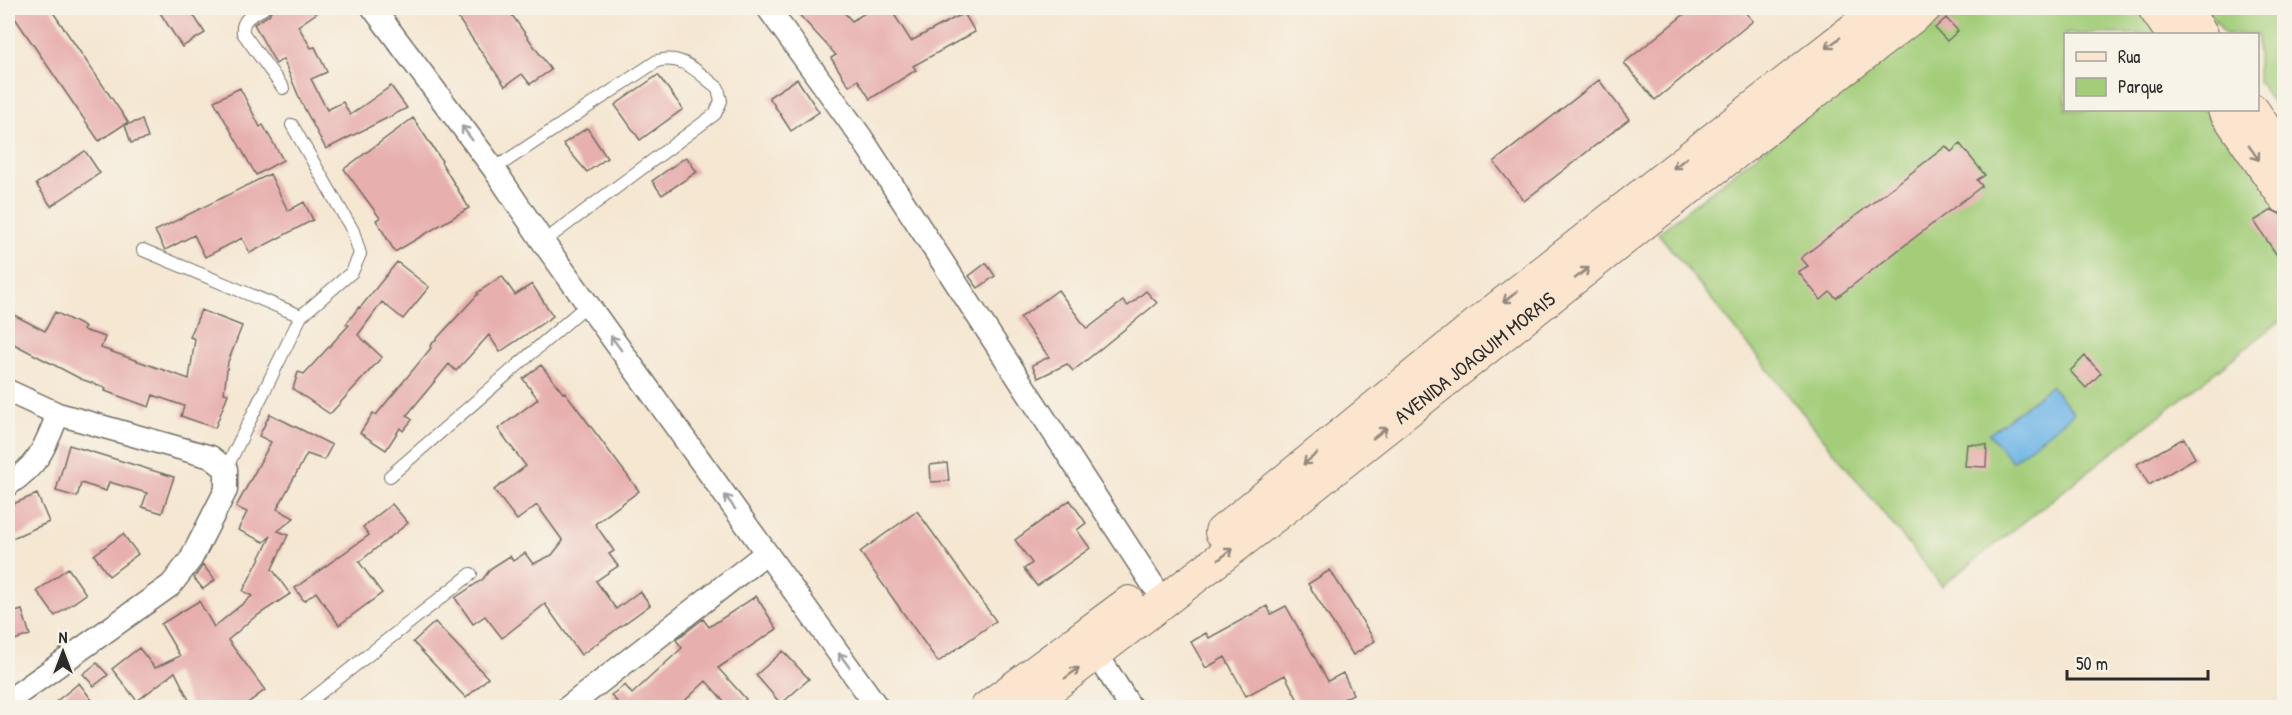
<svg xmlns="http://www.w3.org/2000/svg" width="2292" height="715" font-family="'Patrick Hand',sans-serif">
	<rect width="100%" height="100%" fill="#f7f3e8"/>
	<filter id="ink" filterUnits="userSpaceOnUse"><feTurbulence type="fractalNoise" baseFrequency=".0167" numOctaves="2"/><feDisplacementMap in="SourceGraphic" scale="12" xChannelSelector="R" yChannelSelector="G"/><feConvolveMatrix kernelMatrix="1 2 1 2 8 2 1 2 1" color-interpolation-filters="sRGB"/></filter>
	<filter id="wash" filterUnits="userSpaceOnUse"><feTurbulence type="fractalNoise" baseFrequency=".008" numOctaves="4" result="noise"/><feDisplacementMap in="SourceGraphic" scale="24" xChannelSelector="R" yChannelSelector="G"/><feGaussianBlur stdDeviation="1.35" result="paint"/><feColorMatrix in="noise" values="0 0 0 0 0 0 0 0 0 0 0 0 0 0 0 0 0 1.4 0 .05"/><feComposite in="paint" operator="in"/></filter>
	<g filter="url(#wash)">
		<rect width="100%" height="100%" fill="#f5e7d2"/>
		<path fill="#a3cd79" stroke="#677c52" stroke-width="1.5" d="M1943,8H2142L2161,34H2066V110H2214L2284,211V318L1942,586L1658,233Z
			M2206,8H2284V120L2258,81V34H2225Z"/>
		<path fill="#70b6e7" stroke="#4e7089" stroke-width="1.5" d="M2051,386L2074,413L2012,461L1989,434Z"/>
		<g id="blocks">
			<path fill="#e7afae" d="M8,8H50L128,122L99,141Z
				M157,8H189L205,33L182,47Z
				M272,8H324L298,26L311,48L315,47L327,72L311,79L327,110L343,102L350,115L391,86L407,108L326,149L301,102L283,59L276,64L254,24L269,15Z
				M451,8H507L551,70L530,84L522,74L505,86Z
				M793,8H840L852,21L873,8H890L911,41L964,13L975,32L913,66L916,70L870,99L858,80L849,86L831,58L836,55Z
				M1692,8H1741L1753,21L1655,100L1624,63Z
				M1946,18L1958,31L1947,41L1935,28Z
				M658,75L683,109L640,140L615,105Z
				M797,79L819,112L791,131L769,97Z
				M1599,80L1629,119L1524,201L1494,162Z
				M240,88L260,127L263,125L283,160L256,175L214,101Z
				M413,118L442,161L441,162L469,208L395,252L376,220L380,218L344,169Z
				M142,120L148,138L131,143L125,125Z
				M587,128L607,158L587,172L563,144Z
				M1960,144L1985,175L1977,180L1982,186L1836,298L1830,292L1821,300L1798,272L1808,266L1801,258L1946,146L1951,152Z
				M85,151L100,173L51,206L36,184Z
				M686,157L697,172L662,195L652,181Z
				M270,174L288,211L304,202L313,220L250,253L242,238L205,257L194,235L165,250L155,231Z
				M2272,210L2280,214L2284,220V266L2254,221Z
				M397,262L429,287L403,319L382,302L358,335L382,357L330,414L293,389L298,372L304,374L349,325L346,324L359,307L360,308Z
				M986,263L995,276L978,288L969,276Z
				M502,276L515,295L532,284L553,316L500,352L489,335L456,371L449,364L407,415L412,420L403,431L400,428L386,450L360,433L373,413L376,415L431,348L430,346L478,294L477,293Z
				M1058,290L1087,329L1123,301L1128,306L1146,291L1157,303L1073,371L1067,364L1038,378L1032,365L1049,357L1020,318Z
				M201,310L242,326L228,362L224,393L228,394L215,428L181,416L184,406L153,395L149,407L105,391L106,388L81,379L8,341V312L45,331L55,312L85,327L83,330L105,337L101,348L189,379L195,339L190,337Z
				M2085,356L2101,373L2086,388L2070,371Z
				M541,365L563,393L565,392L639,491L595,524L614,551L609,554L618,566L596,581L616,609L640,591L650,605L581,655L545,604L502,638L485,616L473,624L455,598L483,579L491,568L510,556L513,561L525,553L533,564L552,555L563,541L537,505L517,520L494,490L526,466L498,429L538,399L523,379Z
				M270,414L332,445L324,460L307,454L277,509L294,518L278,531L288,535L272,569L290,594L252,619L228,640L265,690L241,708H193L175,672L137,701L112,669L139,648L155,668L180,656L161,624L199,601L214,627L252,596L243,591L271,536L264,542L238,530L247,512L236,507L271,442L259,436Z
				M2184,438L2195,458L2149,485L2137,464Z
				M1967,444L1987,445L1986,467L1965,466Z
				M69,445L174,477L162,513L142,507L147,493L109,482L106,491L81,483L77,497L56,491Z
				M947,463L949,481L931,482L930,465Z
				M37,494L49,522L8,540V506Z
				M1070,500L1086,523L1077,530L1090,548L1037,586L1024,569L1032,563L1015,540Z
				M392,504L408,523L359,562L382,593L339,625L316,592L304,601L295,588L369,535L363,527Z
				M917,511L996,621L938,662L860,552Z
				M123,534L138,554L109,576L94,555Z
				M203,565L215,580L203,589L194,578Z
				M68,568L86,594L55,616L37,591Z
				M1330,570L1375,641L1353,655L1308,584Z
				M756,596L777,629L718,668L746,699L737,708H730L706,681L677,708H618L620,705L611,695L625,685L632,694L682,648L676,640L703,619L709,627Z
				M1267,606L1271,614L1286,606L1328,681L1343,673L1353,694L1326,708H1302L1285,675L1246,696L1225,657L1206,668L1191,642L1206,633L1209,638Z
				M22,610L30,635L8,642V614Z
				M435,622L488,678L466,698L413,642Z
				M783,651L809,679L781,704L756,675Z
				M97,663L108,675L94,686L83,674Z
				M79,683L98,708H48Z"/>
		</g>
	</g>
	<g filter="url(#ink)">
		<use href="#blocks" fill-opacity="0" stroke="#726d65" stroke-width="1.5"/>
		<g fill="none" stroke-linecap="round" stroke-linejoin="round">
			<defs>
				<path id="lane" d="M264,8C253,15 241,18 243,33L283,88
					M494,169L657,61C684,54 698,73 718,88L721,101L715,114L543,242
					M143,250L301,316
					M226,469L301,316L352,272L360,254L353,231L292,125
					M390,476L588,304
					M301,708L471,574"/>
				<path id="street" d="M373,8L494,169L543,242L878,708
					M768,8L861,137L1153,585
					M8,391L58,414L211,457L226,469V490L191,559L171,585L8,701
					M8,485C40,463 44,449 58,414
					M1097,654L1131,708
					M567,708L766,553"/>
				<g id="secondary">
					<path d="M2154,8L2172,34"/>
					<path d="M2184,8L2202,34"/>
					<path d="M2224,110L2284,197"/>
					<path d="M2253,110L2284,156"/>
					<path d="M1221,532L1483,319L1880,8"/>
					<path d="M986,708L1129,602"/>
					<path id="s1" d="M1025,708L1292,503L1647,221L1925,8"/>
				</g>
			</defs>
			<use href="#lane" stroke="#726d65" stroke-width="14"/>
			<use href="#street" stroke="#726d65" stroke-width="25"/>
			<use href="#secondary" stroke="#726d65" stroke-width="34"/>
			<use href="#lane" stroke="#fff" stroke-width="12"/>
			<use href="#street" stroke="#fff" stroke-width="22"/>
			<use href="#secondary" stroke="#fbe5cf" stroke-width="32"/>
		</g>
		<defs><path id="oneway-shaft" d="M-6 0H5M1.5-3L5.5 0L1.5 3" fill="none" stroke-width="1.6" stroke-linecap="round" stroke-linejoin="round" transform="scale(1.5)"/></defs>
		<g stroke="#93887d">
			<use href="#oneway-shaft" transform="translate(1833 43) rotate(143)"/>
			<use href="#oneway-shaft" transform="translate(2254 153) rotate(55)"/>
			<use href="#oneway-shaft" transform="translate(1680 163) rotate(142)"/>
			<use href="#oneway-shaft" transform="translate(1582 273) rotate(-38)"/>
			<use href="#oneway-shaft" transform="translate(1510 297) rotate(142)"/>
			<use href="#oneway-shaft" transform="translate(1380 433) rotate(-38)"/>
			<use href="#oneway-shaft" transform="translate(1310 459) rotate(141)"/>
			<use href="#oneway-shaft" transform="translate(1226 554) rotate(-38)"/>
			<use href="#oneway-shaft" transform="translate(1072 673) rotate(-37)"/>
		</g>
		<g stroke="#a0a0a0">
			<use href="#oneway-shaft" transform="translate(467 133) rotate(-127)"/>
			<use href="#oneway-shaft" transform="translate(616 343) rotate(-126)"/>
			<use href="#oneway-shaft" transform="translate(730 502) rotate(-126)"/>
			<use href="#oneway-shaft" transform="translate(844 660) rotate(-126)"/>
		</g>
	</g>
	<g text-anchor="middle" stroke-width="4.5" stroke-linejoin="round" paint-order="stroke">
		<g font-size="20" fill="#2b2b2b" stroke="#f7f3e8">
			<text dy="7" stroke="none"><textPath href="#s1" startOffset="570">AVENIDA JOAQUIM MORAIS</textPath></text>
		</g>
	</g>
	<rect width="2292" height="715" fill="none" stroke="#f7f3e8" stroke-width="30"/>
	<rect x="2064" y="33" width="195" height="78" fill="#f7f3e8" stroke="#a5a39c" stroke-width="1.5"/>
	<rect x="2076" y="52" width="30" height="9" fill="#fbe5cf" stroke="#a5a39c" stroke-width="1.5"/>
	<text x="2118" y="63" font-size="18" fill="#2b2b2b">Rua</text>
	<rect x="2076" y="78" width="30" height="18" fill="#a3cd79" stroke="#a5a39c" stroke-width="1.5"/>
	<text x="2118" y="93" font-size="18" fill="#2b2b2b">Parque</text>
	<g transform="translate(63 652)" stroke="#f7f3e8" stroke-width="4.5" paint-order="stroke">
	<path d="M0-4.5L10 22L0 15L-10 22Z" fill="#2b2b2b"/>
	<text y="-9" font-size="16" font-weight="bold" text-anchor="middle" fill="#2b2b2b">N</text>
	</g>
	<path d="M2067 670v9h141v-9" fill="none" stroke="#2b2b2b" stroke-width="3"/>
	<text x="2076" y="670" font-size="18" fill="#2b2b2b" stroke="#f7f3e8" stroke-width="4.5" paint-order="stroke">50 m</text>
</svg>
